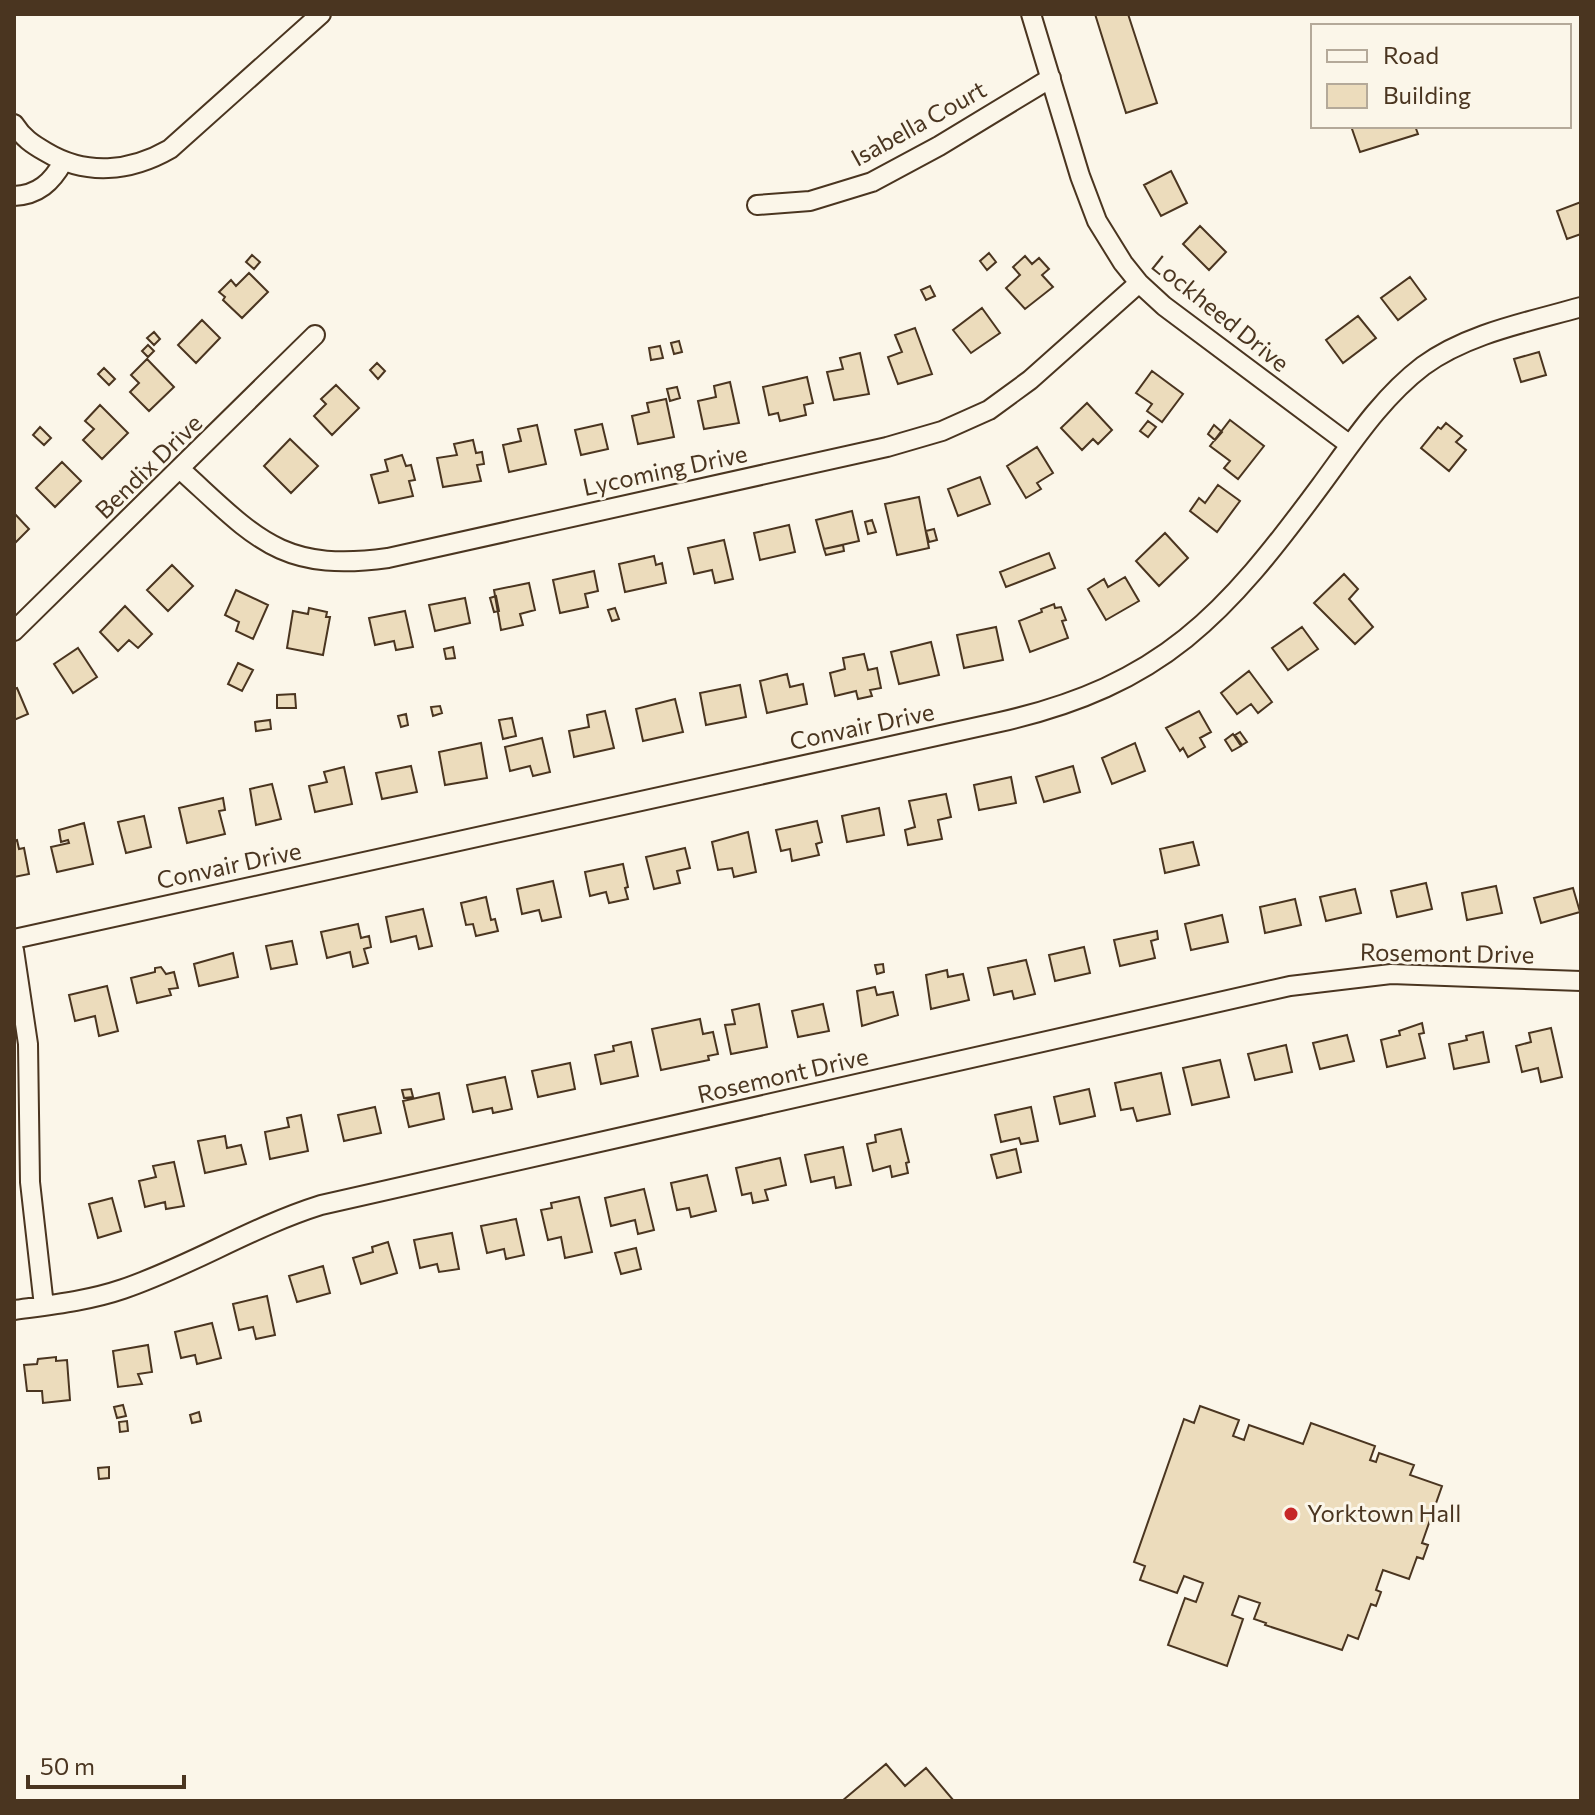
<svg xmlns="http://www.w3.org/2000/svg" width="1595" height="1815" font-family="Commissioner,sans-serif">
	<rect width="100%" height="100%" fill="#fbf6e9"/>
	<path fill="#ecdcbc" stroke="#4a3520" stroke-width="2" d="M1095,14H1128L1157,103L1126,113Z
		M1351,126H1415L1418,134L1360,152Z
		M1171,171L1187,203L1161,216L1144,185Z
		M1581,202V234L1567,239L1557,211Z
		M1200,226L1226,252L1209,270L1183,244Z
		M989,253L996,262L987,270L980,261Z
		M252,255L260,262L254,269L246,262Z
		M1025,256L1032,264L1039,258L1049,269L1042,275L1053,287L1025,309L1006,288L1020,275L1013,267Z
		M249,273L268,292L242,318L223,300L225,297L219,292L231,280L236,286Z
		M1410,277L1426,299L1398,320L1381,298Z
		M930,286L935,296L926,300L921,290Z
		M982,308L1000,333L971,353L953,330Z
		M1358,316L1376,338L1343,363L1326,340Z
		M202,320L220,338L196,363L178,345Z
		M915,328L932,374L898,384L888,357L902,352L895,335Z
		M154,332L160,339L154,345L147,338Z
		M679,341L682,352L674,354L671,343Z
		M148,345L154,351L148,357L142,351Z
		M660,346L663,358L651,360L649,348Z
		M1539,352L1546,375L1521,382L1514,359Z
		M860,353L869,394L834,400L827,372L843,369L840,358Z
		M147,359L174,387L149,411L130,392L139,383L131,375Z
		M377,363L385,371L378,379L370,370Z
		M104,368L115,379L109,385L98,374Z
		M1152,371L1183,394L1162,422L1147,411L1152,404L1136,393Z
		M807,377L813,403L804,405L806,415L780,421L778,413L769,415L763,387Z
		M730,382L739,423L704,429L698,401L716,397L714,386Z
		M336,385L359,408L332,435L314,416L326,404L321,399Z
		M677,387L680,398L670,401L667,389Z
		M666,399L674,437L638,444L632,416L649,412L647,403Z
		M1087,403L1112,430L1098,444L1093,439L1082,450L1061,428Z
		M100,405L128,433L102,459L83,440L94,429L85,421Z
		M1230,420L1264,446L1238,479L1224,468L1230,461L1210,446Z
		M1148,421L1156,427L1148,437L1140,431Z
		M1446,423L1462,436L1456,442L1466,450L1449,471L1421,448L1438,427L1441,429Z
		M602,424L608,449L581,455L575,430Z
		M537,425L546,464L509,472L503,445L521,441L518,429Z
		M1214,425L1222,432L1215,440L1208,434Z
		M40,427L51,438L44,445L33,435Z
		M290,439L318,466L291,493L264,466Z
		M473,440L476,453L482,452L484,464L477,465L481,481L443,487L437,458L457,455L454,444Z
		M1037,447L1053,473L1037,483L1041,489L1026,498L1007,466Z
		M402,455L406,466L411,465L415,480L409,481L413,496L379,503L371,475L388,471L385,460Z
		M62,462L81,481L55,507L36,488Z
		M980,477L990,504L958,516L948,489Z
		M1218,485L1240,501L1217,532L1190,511L1199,498L1205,503Z
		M919,497L929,548L897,555L885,504Z
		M852,511L859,541L824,549L816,520Z
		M14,513L29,529L14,544Z
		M872,520L876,532L868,534L865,522Z
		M789,525L795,552L760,560L754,533Z
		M934,529L937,540L929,542L926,531Z
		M1165,533L1188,558L1159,586L1136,561Z
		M724,540L733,579L715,583L712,570L694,574L688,548Z
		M843,545L844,551L826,555L824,549Z
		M1049,553L1055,568L1006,587L1000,572Z
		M654,556L656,565L662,563L666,583L625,592L619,564Z
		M172,565L193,586L168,611L147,590Z
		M594,571L598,591L585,594L588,607L560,613L553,580Z
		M1344,574L1358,589L1349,599L1373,627L1355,644L1314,603Z
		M1125,577L1139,601L1106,620L1088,589L1104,579L1108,587Z
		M529,583L535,610L520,614L523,625L501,630L494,590Z
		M236,590L268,605L253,639L236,631L239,622L225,615Z
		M496,596L499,611L494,612L490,598Z
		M465,598L470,623L435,631L429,605Z
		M1054,604L1055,608L1061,607L1066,620L1062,621L1068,638L1030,652L1019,621L1042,612L1041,609Z
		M125,606L152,634L138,648L129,640L118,651L100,632Z
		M309,608L327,612L326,617H330L323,655L287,648L293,611L308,614Z
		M615,608L619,619L612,621L608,610Z
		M405,611L413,647L396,650L394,641L375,645L369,618Z
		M996,627L1003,660L964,668L957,635Z
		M1302,627L1318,649L1288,670L1272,648Z
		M931,642L939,675L899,684L891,652Z
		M453,647L455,658L446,659L444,649Z
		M78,648L97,677L73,693L54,664Z
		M864,654L868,670L877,668L881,688L870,690L872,696L858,699L856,691L835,696L830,673L845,669L843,658Z
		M238,663L253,670L242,691L228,684Z
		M1249,671L1272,702L1258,713L1251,704L1237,714L1221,693Z
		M787,674L790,687L803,684L807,704L767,713L760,681Z
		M740,685L746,717L706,725L700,693Z
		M17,688L28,714L14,720V689Z
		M295,694L296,708H277V695Z
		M675,699L683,732L643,741L636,709Z
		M440,706L442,713L433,716L431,707Z
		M605,711L614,748L574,757L569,731L589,727L587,715Z
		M1199,711L1211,732L1200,738L1205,747L1188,757L1183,748L1180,751L1166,728Z
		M406,714L408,725L401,727L398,716Z
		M512,718L516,736L503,739L499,720Z
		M270,720L271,729L256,731L255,722Z
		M1240,732L1247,742L1242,745L1235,735Z
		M1233,734L1241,746L1232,751L1225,740Z
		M542,738L550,772L533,776L530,766L510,771L505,747Z
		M481,743L487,778L445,785L439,752Z
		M1135,743L1145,771L1112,784L1102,758Z
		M411,766L417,792L382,799L376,773Z
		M1073,766L1080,792L1044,802L1036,777Z
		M344,767L352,804L315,812L309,786L327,782L324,772Z
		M1011,777L1016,803L979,810L974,785Z
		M272,784L281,819L256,825L250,789Z
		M946,794L951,817L938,820L942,839L908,845L905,830L915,827L909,801Z
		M223,798L225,810L219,811L225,834L187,843L179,808Z
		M879,808L884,835L847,842L842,816Z
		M144,816L151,847L126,853L118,822Z
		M817,821L822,842L816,844L819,855L792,861L790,849L781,851L776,830Z
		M84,823L93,864L57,872L51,847L69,843L68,840L61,842L59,830Z
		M748,832L756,872L734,877L732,868L718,870L712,842Z
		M17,840L19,849L24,848L29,874L14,877V841Z
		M1193,842L1199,865L1165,873L1160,849Z
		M685,848L690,868L677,871L680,883L654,889L646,857Z
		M623,864L628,887L625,888L628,899L609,903L606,892L590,896L585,872Z
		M553,881L561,917L542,921L539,910L522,914L517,889Z
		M1426,883L1432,909L1397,917L1391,891Z
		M1496,886L1502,913L1467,920L1462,893Z
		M1573,888L1580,912L1541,923L1534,898Z
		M1355,889L1361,913L1326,921L1320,897Z
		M486,897L491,920L495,919L498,931L476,936L473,924L466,925L461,903Z
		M1295,899L1301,925L1265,933L1260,907Z
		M423,909L432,946L419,949L416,936L391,942L386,917Z
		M1222,915L1228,942L1191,950L1185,924Z
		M358,924L361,938L369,936L371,947L364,949L368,963L353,967L350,952L327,958L321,932Z
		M1157,931L1158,939L1151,941L1155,958L1120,966L1114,940Z
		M292,941L297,964L271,969L266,946Z
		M1084,947L1090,973L1055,981L1049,955Z
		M233,953L238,977L199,986L194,964Z
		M1026,960L1035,994L1014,999L1012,991L994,995L988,968Z
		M883,964L884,972L877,974L875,965Z
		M161,967L166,974L174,972L178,988L169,989L171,995L137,1003L131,978L155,972V968Z
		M947,970L948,977L963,974L969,1000L931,1009L926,975Z
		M107,986L118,1031L99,1036L95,1016L75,1021L69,995Z
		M875,987L877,995L893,992L898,1015L862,1026L857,991Z
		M759,1004L767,1047L731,1054L725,1025L735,1024L732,1010Z
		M823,1004L829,1031L798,1037L792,1011Z
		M700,1019L703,1034L713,1032L718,1054L708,1056L709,1060L661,1070L652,1029Z
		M1422,1023L1424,1033L1419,1034L1425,1058L1387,1067L1381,1040L1400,1035L1399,1031Z
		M1551,1028L1562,1077L1541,1082L1538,1068L1522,1072L1516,1046L1531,1042L1529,1033Z
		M1483,1032L1489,1062L1454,1069L1449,1044L1467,1040L1466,1036Z
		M1347,1035L1354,1061L1320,1069L1313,1043Z
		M631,1042L638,1076L601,1084L595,1055L614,1051L613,1046Z
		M1286,1045L1292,1072L1255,1080L1248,1054Z
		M1220,1060L1229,1097L1192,1105L1183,1068Z
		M570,1063L575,1089L538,1097L532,1071Z
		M1161,1073L1170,1114L1137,1121L1133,1108L1121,1110L1115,1083Z
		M505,1077L512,1109L493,1113L492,1108L473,1112L467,1085Z
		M411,1089L413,1097L404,1098L402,1090Z
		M1089,1089L1095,1116L1060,1124L1054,1097Z
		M439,1093L444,1119L409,1127L403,1101Z
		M375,1107L381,1133L344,1141L338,1115Z
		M1031,1107L1038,1141L1021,1144L1019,1138L1001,1142L995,1115Z
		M301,1115L308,1151L270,1159L265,1132L289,1127L287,1118Z
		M901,1129L909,1162L906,1163L908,1173L892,1177L890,1166L873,1171L867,1144L876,1142L875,1135Z
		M225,1136L227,1148L241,1145L246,1164L205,1173L198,1141Z
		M843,1147L851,1185L836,1188L834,1177L811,1182L805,1155Z
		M1016,1149L1021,1172L997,1178L991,1155Z
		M780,1158L786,1185L765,1190L768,1200L753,1203L751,1193L742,1195L736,1168Z
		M174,1162L184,1206L166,1209L165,1202L145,1207L139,1181L156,1177L153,1166Z
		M707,1175L716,1211L691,1217L689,1208L677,1210L671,1183Z
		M644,1189L654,1230L638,1234L635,1220L611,1226L605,1198Z
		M579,1197L592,1252L565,1258L561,1237L548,1240L541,1210L552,1208L551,1203Z
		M112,1198L121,1231L98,1238L89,1204Z
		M516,1219L524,1255L506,1259L504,1249L487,1253L481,1226Z
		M452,1233L459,1269L439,1272L437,1264L420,1268L414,1240Z
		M388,1242L397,1273L361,1284L353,1258L373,1252L372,1247Z
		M636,1248L641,1269L621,1274L615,1253Z
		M323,1266L330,1293L297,1302L289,1276Z
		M267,1296L275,1335L256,1339L253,1327L239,1330L233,1304Z
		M212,1323L221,1358L197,1364L195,1355L181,1358L175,1332Z
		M148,1345L152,1372L138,1374L142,1384L118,1387L113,1351Z
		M56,1357V1361L67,1360L70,1400L43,1403L42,1391H27L24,1365L37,1364L38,1359Z
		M123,1405L126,1416L117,1418L114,1407Z
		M1200,1406L1239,1420L1233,1436L1244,1440L1249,1425L1303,1444L1311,1423L1375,1446L1370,1460L1376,1462L1379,1453L1414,1465L1410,1475L1442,1486L1422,1543L1428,1545L1423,1559L1417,1557L1409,1579L1383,1570L1376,1590L1381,1592L1376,1606L1371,1604L1358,1639L1348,1635L1342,1650L1265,1625L1266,1623L1254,1619L1260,1603L1239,1596L1232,1615L1243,1619L1227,1666L1168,1645L1185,1598L1196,1602L1203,1583L1184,1576L1177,1593L1140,1580L1145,1566L1134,1562L1184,1419L1194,1423Z
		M199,1412L201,1421L192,1423L190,1415Z
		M127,1421L128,1431L120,1432L119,1422Z
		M109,1467V1478L99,1479L98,1468Z
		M886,1764L905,1786L926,1768L954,1801H842Z"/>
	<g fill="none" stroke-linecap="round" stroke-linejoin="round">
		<defs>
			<path id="minor" d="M1031,14L1080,176L1097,221L1123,263L1139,283L1164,306L1350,445
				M14,124C23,138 32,144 46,152C86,176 130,172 170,149L321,14
				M14,196C38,195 52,182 63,162
				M757,205L810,201L872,182L939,146L1051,78
				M181,470C255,537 280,573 388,558L887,447L942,431L989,410L1030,380L1139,283
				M14,631L315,335
				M14,939L1000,722C1163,685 1225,615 1321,485C1352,443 1381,398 1423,366C1468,333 1529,322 1581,307
				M14,950L28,1044L30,1182L44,1306
				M14,1310C50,1305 88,1301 123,1289C191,1266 251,1227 321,1205L1290,986L1391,974L1581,981"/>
		</defs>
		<use href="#minor" stroke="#4a3520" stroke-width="22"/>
		<use href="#minor" stroke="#fbf6e9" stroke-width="18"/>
	</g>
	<circle fill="#c62828" stroke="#fbf6e9" stroke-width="3" cx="1291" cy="1514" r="8"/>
	<g text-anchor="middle" stroke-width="6" stroke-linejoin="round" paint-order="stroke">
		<g font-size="24" fill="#4a3520" stroke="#fbf6e9">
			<text transform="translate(919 124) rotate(-29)" y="8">Isabella Court</text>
			<text transform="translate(1220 314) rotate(39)" y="8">Lockheed Drive</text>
			<text transform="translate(149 467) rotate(-44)" y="8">Bendix Drive</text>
			<text transform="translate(665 471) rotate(-12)" y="8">Lycoming Drive</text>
			<text transform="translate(862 727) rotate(-12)" y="8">Convair Drive</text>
			<text transform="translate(229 866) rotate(-12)" y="8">Convair Drive</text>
			<text transform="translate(1447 954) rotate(1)" y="8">Rosemont Drive</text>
			<text transform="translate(783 1076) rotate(-13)" y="8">Rosemont Drive</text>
		</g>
		<g font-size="24" fill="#4a3520" stroke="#fbf6e9" text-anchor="start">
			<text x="1307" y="1522">Yorktown Hall</text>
		</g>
	</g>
	<rect width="1595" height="1815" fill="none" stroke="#4a3520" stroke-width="32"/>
	<rect x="1311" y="24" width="260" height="104" fill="#fbf6e9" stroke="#b4a999" stroke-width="2"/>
	<rect x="1327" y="50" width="40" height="12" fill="#fbf6e9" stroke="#b4a999" stroke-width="2"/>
	<text x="1383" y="64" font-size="24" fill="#4a3520">Road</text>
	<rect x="1327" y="84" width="40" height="24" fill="#ecdcbc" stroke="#b4a999" stroke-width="2"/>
	<text x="1383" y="104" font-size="24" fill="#4a3520">Building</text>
	<path d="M28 1775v12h156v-12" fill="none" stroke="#4a3520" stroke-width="4"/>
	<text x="40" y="1775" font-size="24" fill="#4a3520" stroke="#fbf6e9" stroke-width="6" paint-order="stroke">50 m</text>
</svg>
